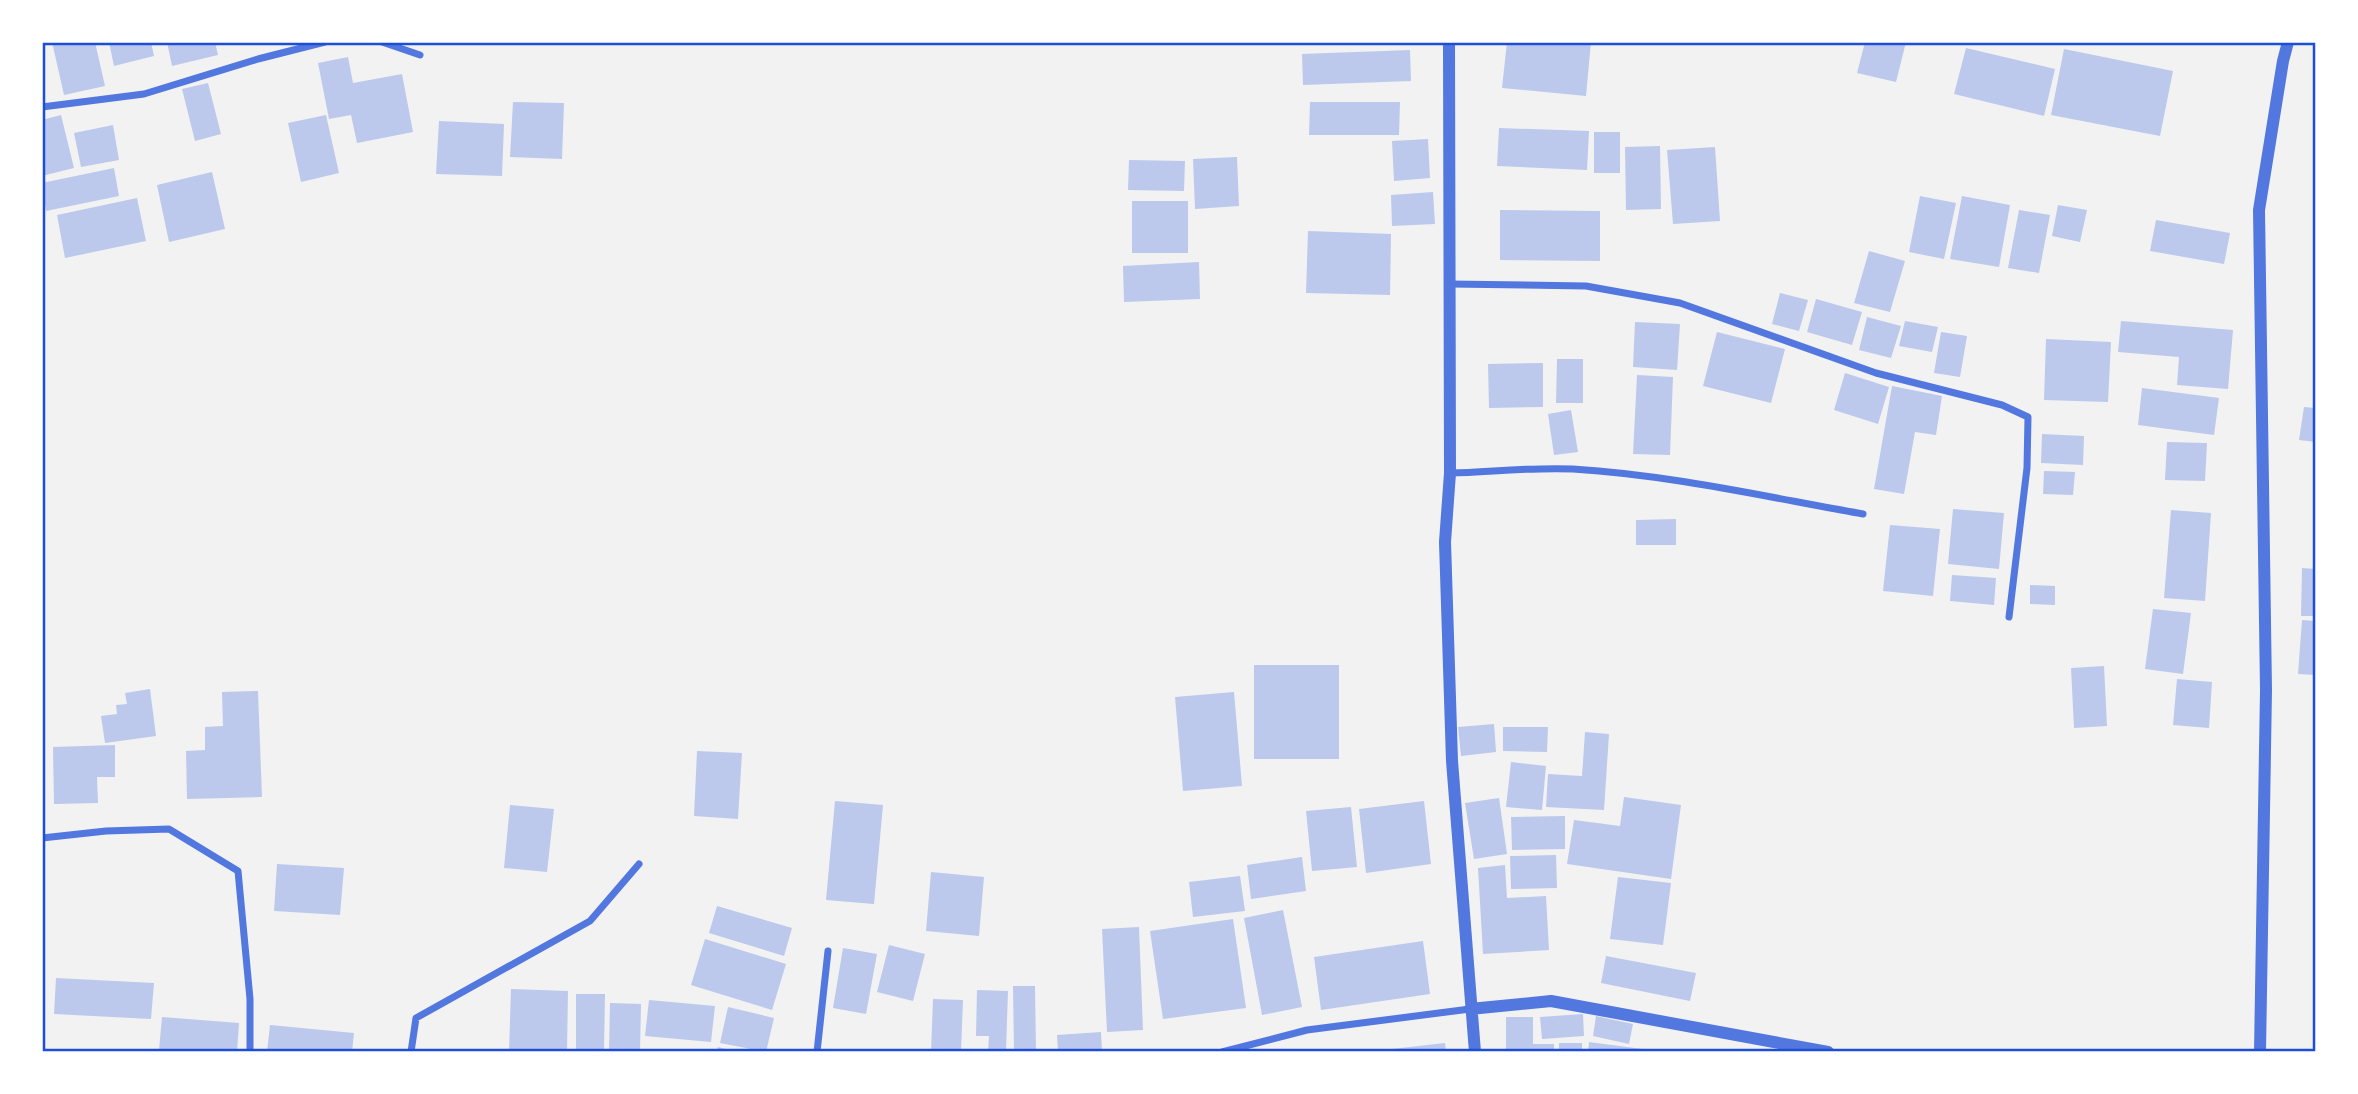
<svg xmlns="http://www.w3.org/2000/svg" width="2358" height="1094" font-family="'Public Sans',sans-serif">
	<rect width="100%" height="100%" fill="#f2f2f2"/>
	<path fill="#bdc9ec" d="M52,42H95L105,86L64,95Z
		M109,42H151L154,56L114,66Z
		M167,42H215L218,55L172,66Z
		M1507,42H1591L1586,96L1502,88Z
		M1865,42H1906L1896,82L1857,73Z
		M1966,48L2055,69L2044,116L1954,94Z
		M2064,49L2173,71L2160,136L2051,115Z
		M1410,50L1411,81L1303,85L1302,54Z
		M348,57L353,83L402,74L413,132L357,143L351,115L329,119L318,63Z
		M208,83L221,134L195,141L182,89Z
		M513,102L564,103L562,159L510,157Z
		M1310,102H1400L1399,135H1309Z
		M61,115L74,168L42,176V120Z
		M326,115L339,173L301,182L288,123Z
		M439,121L504,124L502,176L436,174Z
		M113,125L119,160L81,167L74,133Z
		M1499,128L1589,131L1587,170L1497,166Z
		M1594,132H1620V173H1594Z
		M1428,139L1430,178L1394,181L1392,141Z
		M1660,146L1661,209L1626,210L1625,147Z
		M1715,147L1720,221L1673,224L1667,150Z
		M1237,157L1239,206L1195,209L1193,159Z
		M1129,160L1185,161L1184,191L1128,190Z
		M114,168L119,196L46,211L42,183Z
		M212,172L225,229L169,242L157,185Z
		M1433,192L1435,224L1392,226L1391,195Z
		M1920,196L1956,203L1944,259L1909,252Z
		M1962,196L2010,205L1999,267L1950,259Z
		M137,198L146,241L65,258L57,215Z
		M1132,201H1188V253H1132Z
		M2058,205L2087,210L2080,242L2052,236Z
		M1500,210L1600,211V261L1500,260Z
		M2019,210L2050,215L2039,273L2008,268Z
		M2156,220L2230,233L2224,264L2150,251Z
		M1308,231L1391,234L1390,295L1306,293Z
		M1869,251L1905,261L1890,312L1854,303Z
		M1199,262L1200,299L1124,302L1123,266Z
		M1780,293L1808,300L1799,331L1772,324Z
		M1816,299L1862,312L1852,345L1807,332Z
		M1867,317L1901,326L1891,358L1859,350Z
		M1905,321L1938,327L1932,352L1899,346Z
		M2121,321L2233,330L2228,389L2177,385L2179,357L2118,352Z
		M1635,322L1680,324L1677,370L1633,367Z
		M1717,332L1785,349L1771,403L1703,386Z
		M1941,332L1967,336L1960,377L1934,373Z
		M2046,339L2111,342L2108,402L2044,400Z
		M1557,359H1583V403H1556Z
		M1543,363V407L1489,408L1488,364Z
		M1845,373L1889,387L1878,424L1834,410Z
		M1637,375L1673,377L1670,455L1633,454Z
		M1892,386L1942,396L1936,435L1915,432L1904,494L1874,489Z
		M2142,388L2219,398L2214,435L2138,425Z
		M2304,407L2316,408V442L2299,440Z
		M1571,410L1578,452L1554,455L1548,414Z
		M2042,434L2084,436L2083,465L2041,463Z
		M2167,442L2207,443L2205,481L2165,480Z
		M2044,471L2075,472L2073,495L2043,494Z
		M1953,509L2004,513L1999,569L1948,564Z
		M2171,510L2211,513L2205,601L2164,598Z
		M1676,519V545H1636V520Z
		M1890,525L1940,529L1933,596L1883,591Z
		M2302,568L2316,569V616H2301Z
		M1952,575L1996,578L1994,605L1950,601Z
		M2030,585L2055,586V605L2030,604Z
		M2153,609L2191,613L2183,674L2145,669Z
		M2302,620L2316,621V675L2298,674Z
		M1254,665H1339V759H1254Z
		M2104,666L2107,726L2074,728L2071,668Z
		M2177,679L2212,682L2209,728L2173,725Z
		M150,689L156,736L105,743L101,716L117,714L116,705L127,704L125,693Z
		M258,691L262,797L187,799L186,751L205,750V727L223,726L222,692Z
		M1234,692L1242,786L1183,791L1175,697Z
		M1494,724L1496,752L1461,756L1458,727Z
		M1503,727H1548L1547,752L1503,751Z
		M1585,732L1609,734L1604,810L1546,807L1548,774L1582,776Z
		M115,745V777H97L98,803L54,804L53,747Z
		M697,751L742,753L738,819L694,816Z
		M1511,762L1546,766L1542,810L1506,807Z
		M1624,797L1681,805L1671,879L1567,864L1574,820L1620,826Z
		M1499,798L1507,854L1474,859L1465,803Z
		M835,801L883,805L874,904L826,900Z
		M1424,801L1431,864L1366,873L1359,809Z
		M510,805L554,809L547,872L504,868Z
		M1351,807L1357,867L1312,871L1306,811Z
		M1565,816V849L1512,850L1511,817Z
		M1556,855L1557,888L1511,889L1510,856Z
		M1302,857L1306,891L1251,899L1247,865Z
		M277,864L344,868L340,915L274,911Z
		M1505,865L1507,898L1546,896L1549,950L1483,954L1478,868Z
		M931,872L984,877L979,936L926,931Z
		M1240,876L1245,911L1193,917L1189,882Z
		M1618,877L1671,883L1663,945L1610,939Z
		M717,906L792,928L784,956L709,933Z
		M1283,910L1302,1007L1262,1015L1244,918Z
		M1233,919L1246,1008L1163,1019L1150,931Z
		M1139,927L1143,1030L1107,1032L1102,929Z
		M705,939L786,964L772,1010L691,985Z
		M1423,941L1430,994L1321,1010L1314,957Z
		M889,945L925,954L913,1001L877,992Z
		M843,948L877,954L866,1014L833,1008Z
		M1606,956L1696,973L1690,1001L1601,983Z
		M56,978L154,983L151,1019L54,1014Z
		M1013,986H1035L1036,1052H1014Z
		M511,989L568,991L567,1052H509Z
		M977,990L1008,991L1006,1052H988L989,1036H976Z
		M576,994H605L604,1052H576Z
		M933,999L963,1000L961,1052H931Z
		M649,1000L715,1006L711,1042L645,1036Z
		M610,1003L641,1004L640,1052H609Z
		M728,1007L774,1018L766,1052L720,1043Z
		M1583,1014L1584,1036L1542,1039L1540,1017Z
		M1596,1016L1633,1024L1629,1044L1593,1036Z
		M162,1017L239,1023L237,1052L159,1050Z
		M1506,1017H1533V1044H1554V1052H1506Z
		M270,1025L354,1033L352,1052H267Z
		M1101,1032L1102,1052H1058L1057,1035Z
		M1589,1042L1650,1050V1052H1588Z
		M1445,1043L1446,1052H1383V1050Z
		M1559,1043H1582V1052H1559Z
		M718,1047L733,1051V1052H716Z"/>
	<g fill="none" stroke-linecap="round" stroke-linejoin="round">
		<path stroke="#5277de" stroke-width="7" d="M382,42L420,55
			M42,107L144,94L258,59L325,42
			M1449,284L1586,286L1680,303L1876,373L2002,405L2028,417L2027,468L2009,617
			M1450,473C1490,472 1532,467 1573,469C1671,475 1767,497 1863,514
			M42,838L106,831L169,829L238,871L250,999V1052
			M411,1052L416,1018L590,921L639,864
			M817,1052L828,951
			M1222,1052L1307,1030L1470,1009"/>
		<path stroke="#5277de" stroke-width="12" d="M1449,42L1450,473L1445,542L1452,761L1475,1052
			M1470,1009L1551,1001L1828,1052
			M2260,1052L2266,690L2259,210L2283,61L2288,42"/>
	</g>
	<rect width="2358" height="1094" fill="none" stroke="#ffffff" stroke-width="88"/>
	<rect x="44" y="44" width="2270" height="1006" fill="none" stroke="#1d4ed8" stroke-width="2.5"/>
</svg>
